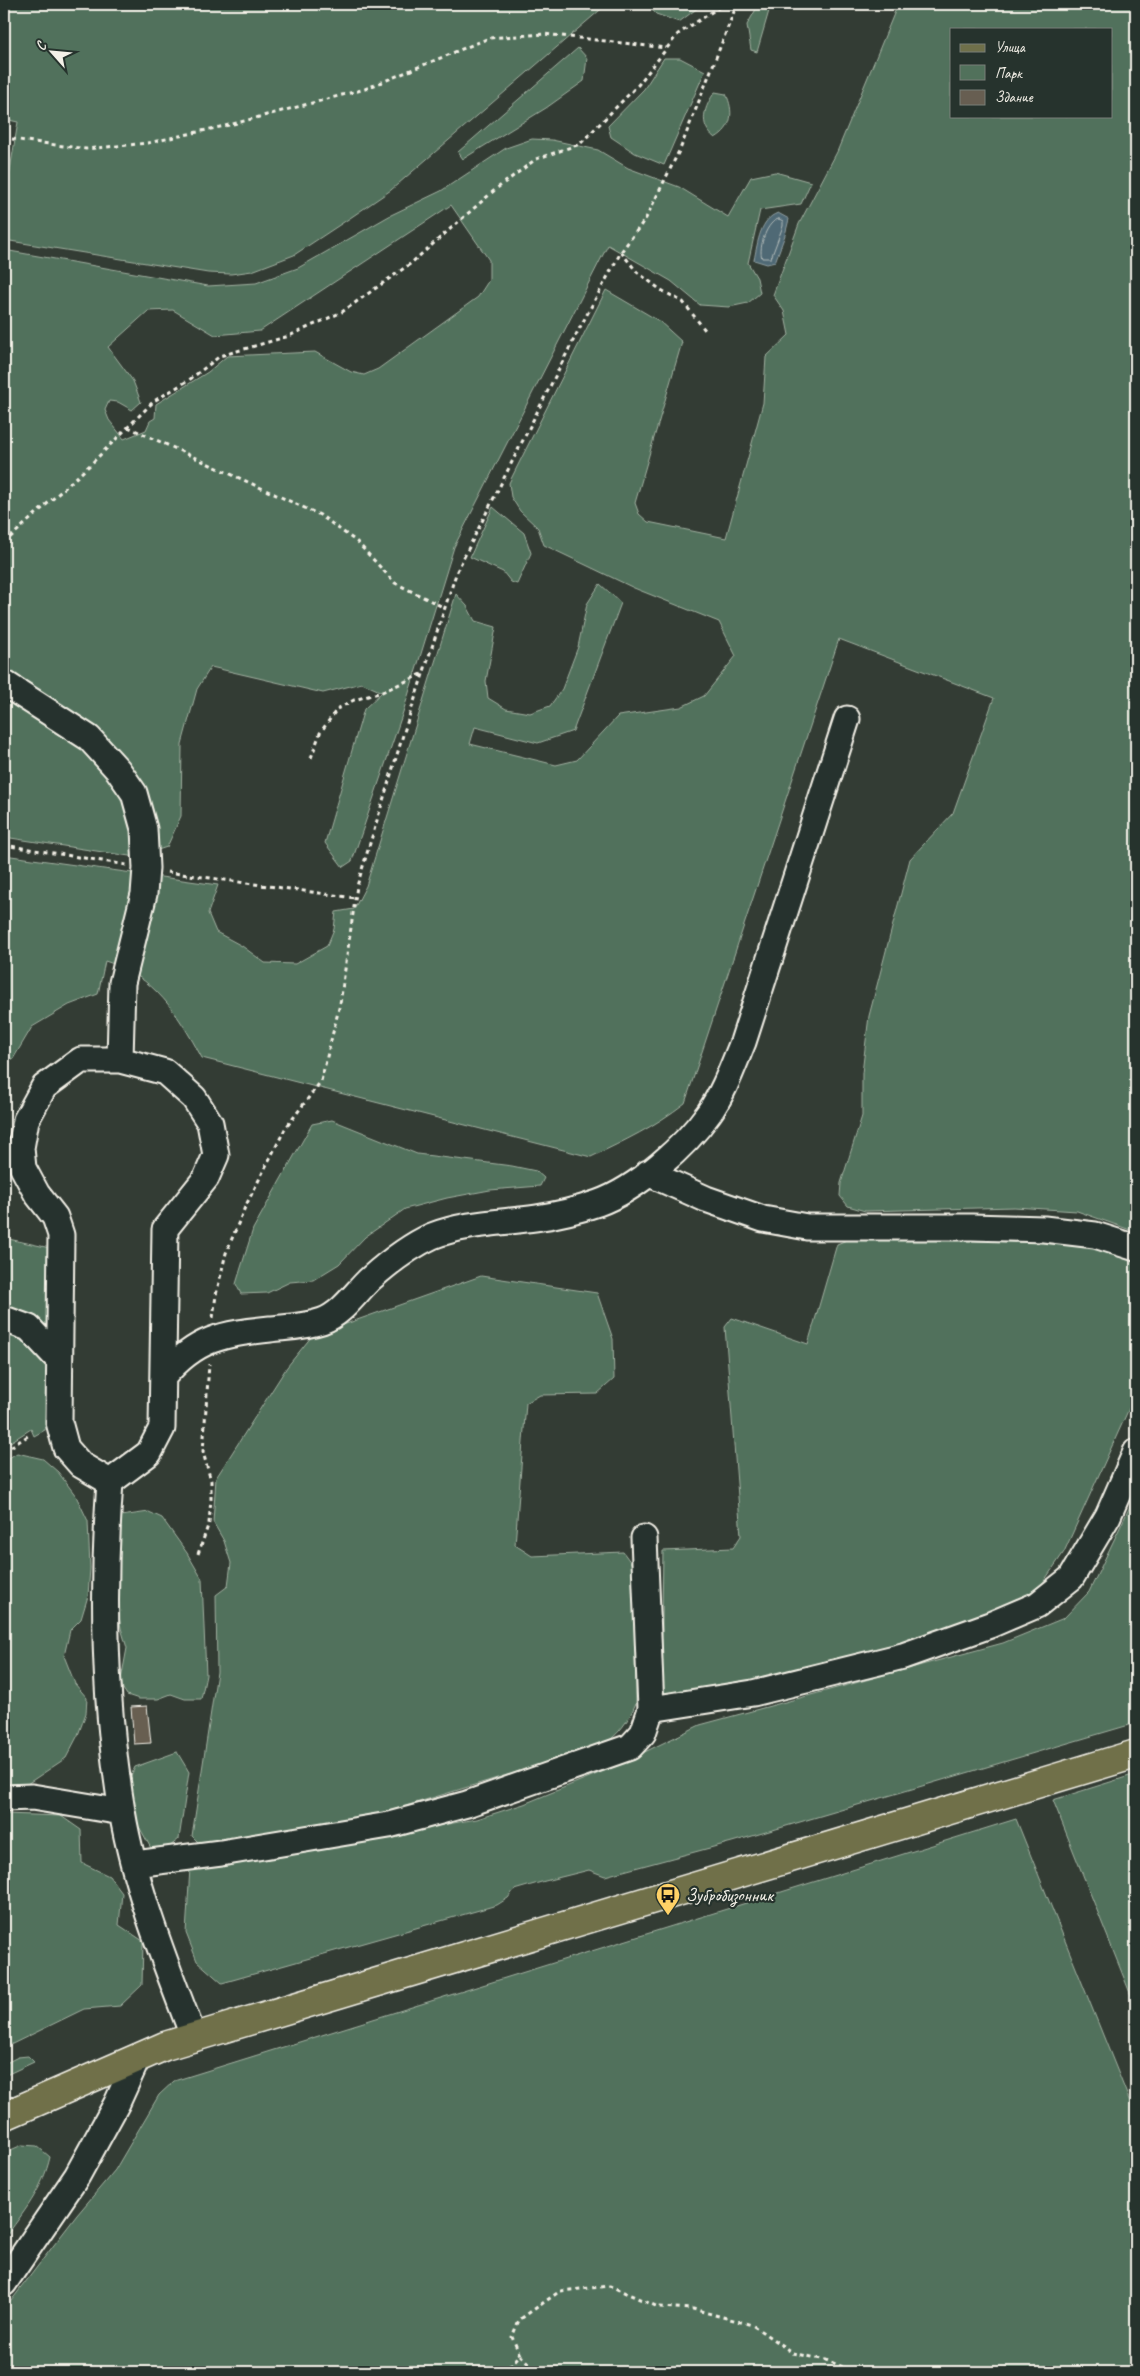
<svg xmlns="http://www.w3.org/2000/svg" width="1140" height="2376" font-family="Caveat,sans-serif">
	<rect width="100%" height="100%" fill="#333c34"/>
	<filter id="ink" filterUnits="userSpaceOnUse"><feTurbulence type="fractalNoise" baseFrequency=".02" numOctaves="2"/><feDisplacementMap in="SourceGraphic" scale="10" xChannelSelector="R" yChannelSelector="G"/><feConvolveMatrix kernelMatrix="1 2 1 2 8 2 1 2 1" color-interpolation-filters="sRGB"/></filter>
	<g filter="url(#ink)">
		<path fill="#51715b" stroke="#a2b1a2" fill-rule="evenodd" d="M4,4H607L391,190L350,218L294,255L252,271L231,274L208,273L4,240V206L18,122L4,119Z
			M647,4H703L679,22L656,14Z
			M759,4H771L757,52L751,50L747,25Z
			M898,4H1136V1232L1077,1211L1014,1207L865,1211L848,1206L840,1196L841,1183L862,1116V1073L869,1016L910,859L953,813L994,698L839,639L685,1103C654,1127 626,1140 591,1157L202,1058C178,1014 155,976 105,961L98,994L69,1005L32,1027L13,1059L4,1057V855L218,885L208,913L216,932L242,946L265,963L295,964L327,946L334,929L336,912L354,909L366,886L456,594L467,606L475,621L496,627L486,681L488,698L506,709L530,713L550,706L562,689L578,647L587,604L600,584L621,603L573,731L538,743L475,727L470,744L556,765L577,760L618,716L681,707L704,696L736,656L719,622L634,588L544,545L538,528L520,511L511,497L509,483L606,290L659,321L682,342L635,503L639,514L648,522L726,538L763,403L766,357L789,335L784,311L773,295L799,224L837,152ZM951,29H1111V116H951Z
			M578,48L587,58L584,81L546,108L463,159L458,152Z
			M664,58H680L705,71L664,165L635,153L611,137L608,126L644,89Z
			M715,92L726,94C734,111 733,128 715,138C698,125 704,107 715,92Z
			M532,139L552,140L598,150L628,168L679,187L728,217L751,177L775,172L811,182L801,204L760,210L748,263L757,278L760,293L748,303L729,307L700,305L671,281L608,245L454,547L403,712L352,861L343,867L325,843L364,709L382,692L362,683L323,693L211,667L197,689L182,744L181,816L167,847L136,857L4,837V250L208,286L256,283L298,268L391,215L441,191L506,148ZM451,205L489,260V280L478,297L378,369L364,375L351,372L315,352L227,356L208,372L156,404L155,418L150,421L146,430L124,439L109,420L105,410L109,401L118,402L132,410L141,402L133,381L108,347L148,311L173,310L215,335L260,331Z
			M493,507L524,533L531,553L517,584L511,582L503,572L470,557Z
			M332,1120L417,1154L512,1166L536,1171L544,1178L540,1186L490,1190L447,1198L405,1209L365,1237L339,1264L313,1280L290,1282L267,1293L241,1294L236,1284L253,1229L312,1124Z
			M854,1237L1081,1244L1136,1263V1393L1064,1552L1042,1584L1017,1602L918,1640L755,1683L667,1697L661,1689L663,1551L733,1548L741,1536L725,1327L732,1318L808,1344L837,1244Z
			M4,1238L50,1248L45,1430L34,1436L31,1429L4,1446Z
			M481,1276L597,1293L613,1339L614,1379L597,1394L540,1395L526,1403L515,1545L532,1556L623,1552L634,1567L636,1703C628,1722 619,1734 602,1746L376,1815L202,1846L192,1836L217,1672L216,1595L228,1586L231,1563L224,1541L213,1522L216,1478L287,1367L312,1336Z
			M17,1453L43,1459L58,1472L76,1496L88,1521L90,1568L88,1596L81,1619L70,1630L64,1656L75,1684L87,1698L86,1713L78,1735L66,1758L27,1784L4,1790V1461Z
			M1136,1494V1723L732,1842L605,1876L589,1870L545,1881L514,1890L508,1898L497,1905L222,1983L197,1961L186,1933L190,1868L477,1819L524,1804L614,1767L700,1725L1003,1643L1064,1618L1089,1592Z
			M149,1512L162,1518L187,1553L202,1579L206,1675L201,1699H185L171,1694L158,1699H139L127,1695L123,1689L121,1680L127,1648L121,1628L115,1593V1546L121,1516Z
			M177,1752L189,1772L179,1839L164,1851L152,1850L132,1814L127,1784L135,1767Z
			M1136,1774V2008L1053,1800Z
			M4,1814L61,1816L81,1830L82,1863L109,1876L122,1893L119,1925L143,1941L142,1985L120,2006L84,2009L4,2048Z
			M1016,1819L1136,2117V2372H4V2310L77,2215L115,2170L159,2095L174,2081Z
			M28,2056L34,2062L4,2076V2064L18,2057Z
			M22,2145L37,2146L50,2157C43,2189 23,2213 4,2239V2153Z"/>
		<path fill="#4f6974" stroke="#919fa2" d="M778,213L789,219L785,235L775,262L767,264L754,260C758,242 760,219 778,213Z"/>
		<g fill="none" stroke-linecap="round" stroke-linejoin="round">
			<path stroke="#b2bbba" stroke-width="1" d="M779,219L783,221V226L771,258H762C758,248 767,220 779,219Z"/>
		</g>
		<path fill="#675e51" stroke="#f4f1e8" d="M147,1706L151,1743L134,1744L131,1707Z"/>
		<g fill="none" stroke-linecap="round" stroke-linejoin="round">
			<defs>
				<path id="minor" d="M4,683L89,738L118,770L134,793L144,829L146,868L144,894L122,983L120,1060
					M81,1060H120L165,1072L194,1098L210,1123L216,1155L206,1178L165,1229L162,1428L149,1453L110,1482L81,1465L66,1448L59,1422L61,1235L55,1217L37,1194L23,1168L21,1148L26,1120L44,1087Z
					M648,1173L706,1199L763,1219L807,1227H972L1044,1229L1095,1235L1136,1248
					M4,1319L29,1328L58,1359
					M164,1376C196,1338 223,1334 270,1329C289,1327 304,1327 322,1321C342,1314 355,1293 370,1279C388,1263 410,1246 432,1236C465,1223 501,1223 536,1218C557,1215 578,1210 598,1203C637,1189 685,1147 709,1113C724,1092 733,1066 743,1042L847,719
					M110,1482C102,1591 104,1703 122,1811C135,1888 166,1965 194,2038
					M651,1709L753,1693L903,1656L990,1625L1037,1605L1071,1578L1108,1516L1136,1452
					M4,1798L32,1797L122,1812
					M135,1864L221,1853L389,1825L467,1804L630,1747L643,1733L651,1709L644,1538
					M4,2283L77,2176L117,2103L138,2057"/>
				<path id="major" d="M4,2116L165,2046L1136,1754"/>
			</defs>
			<use href="#minor" stroke="#f4f1e8" stroke-width="29"/>
			<use href="#major" stroke="#f4f1e8" stroke-width="31"/>
			<path stroke="#f4f1e8" stroke-width="3" stroke-dasharray="4 4" stroke-linecap="butt" d="M4,138L86,149L148,143L229,125L365,89L489,38L544,34L666,48
				M621,252L637,272L661,290L683,302L705,330
				M128,427L320,515L357,542L395,583L445,608
				M4,543L90,465L154,401L189,380L220,356L289,336L342,312L410,264L496,189L536,159L580,144L638,85L678,34L724,4
				M311,758L320,733L337,709L354,700L382,692L422,674
				M4,845L127,865
				M167,872L355,898
				M213,1318L216,1295L226,1253L245,1207L285,1129L321,1081L340,1004L357,886L403,735L457,571L578,331L621,252L646,218L681,147L737,4
				M4,1451L31,1434
				M198,1554L209,1523L211,1499V1481L203,1452L209,1364
				M520,2355L538,2372
				M504,2372L520,2355L512,2337L519,2320L560,2291L610,2286L658,2307L693,2309L752,2325L793,2353L826,2360L855,2372"/>
			<use href="#minor" stroke="#26332d" stroke-width="25"/>
			<use href="#major" stroke="#6f704a" stroke-width="28"/>
		</g>
	</g>
	<defs>
		<symbol id="bus-pin" viewBox="-11 -11 22 30"><path d="M0 17L-7.5 6A9.5 9.5 0 1 1 7.5 6Z" fill="#ffd166" stroke="#26332d"/><path d="M-5-6H5V4H4V6H2V4H-2V6H-4V4H-5ZM-3.5-4V0h7V-4ZM-3.5 1.2v1.5H-2V1.2ZM2 1.2v1.5H3.5V1.2Z" fill="#111"/></symbol>
	</defs>
	<g fill-rule="evenodd">
		<use href="#bus-pin" x="654" y="1881" width="28" height="38"/>
	</g>
	<g text-anchor="middle" stroke-width="4.5" stroke-linejoin="round" paint-order="stroke">
		<g font-size="18" fill="#f4f1e8" stroke="#26332d" text-anchor="start">
			<text x="686" y="1901">Зубробизонник</text>
		</g>
	</g>
	<rect width="1140" height="2376" fill="none" stroke="#26332d" stroke-width="20"/>
	<rect x="10" y="10" width="1120" height="2356" fill="none" stroke="#f4f1e8" stroke-width="2" filter="url(#ink)"/>
	<rect x="950" y="28" width="162" height="90" fill="#26332d" stroke="#787f78"/>
	<rect x="960" y="44" width="25" height="8" fill="#6f704a" stroke="#787f78"/>
	<text x="995" y="52" font-size="15" fill="#f4f1e8">Улица</text>
	<rect x="960" y="65" width="25" height="15" fill="#51715b" stroke="#787f78"/>
	<text x="995" y="78" font-size="15" fill="#f4f1e8">Парк</text>
	<rect x="960" y="90" width="25" height="15" fill="#675e51" stroke="#787f78"/>
	<text x="995" y="102" font-size="15" fill="#f4f1e8">Здание</text>
	<g transform="translate(52 52) rotate(297)" stroke="#26332d" stroke-width="4" paint-order="stroke">
	<path d="M0-4L9 19L0 12L-9 19Z" fill="#f4f1e8"/>
	<text y="-8" font-size="14" font-weight="bold" text-anchor="middle" fill="#f4f1e8">С</text>
	</g>
</svg>
